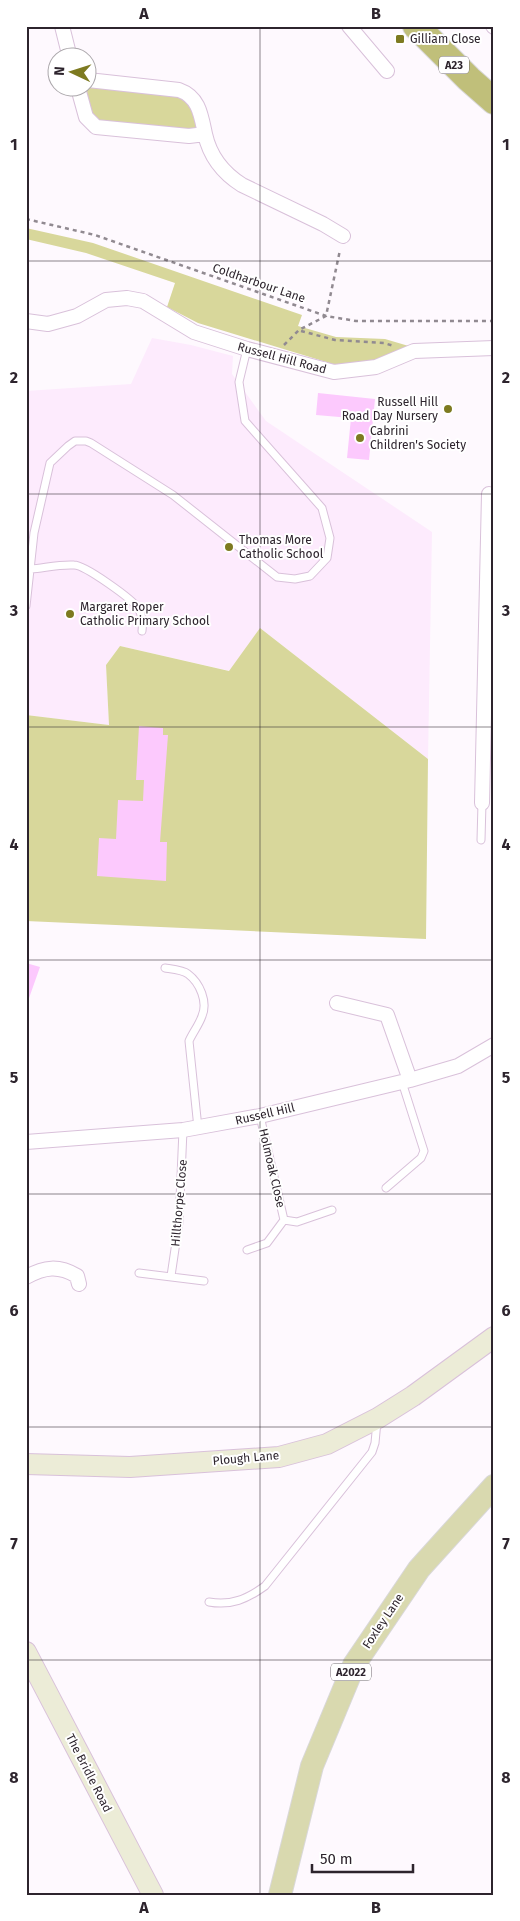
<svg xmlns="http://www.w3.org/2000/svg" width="520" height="1921" font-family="'Fira Sans',sans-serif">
	<rect width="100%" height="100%" fill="#fef9fe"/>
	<path fill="#fdebfd" d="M152,338L191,345L233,356L232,374L266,421L432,532L428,759L260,628L230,671L120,646L106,665L109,725L26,715V391L131,384Z"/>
	<path fill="#d8d79b" d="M89,87L182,97L193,106L197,126L192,131L99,122L91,117L86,91Z
		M26,228L93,243L302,315L298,326L336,337L385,339L412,347L374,361L336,365L198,323L167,307L175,283L86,253L26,239Z
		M260,628L428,759L426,939L26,921V715L109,725L106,665L120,646L229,671Z"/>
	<path fill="#fcc9fd" d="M318,393L375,399L369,460L347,458L351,418L316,415Z
		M139,726L163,728V735H168L160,842H167L166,881L97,876L99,838L116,839L118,800L143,801L144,780H136Z
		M26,963L40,967L28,1001L26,1000Z"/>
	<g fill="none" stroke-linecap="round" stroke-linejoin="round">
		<defs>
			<path id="lane" d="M31,569C44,568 60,564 74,565C85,565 132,599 138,608C143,616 143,623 142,631
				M26,606L34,533L50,463L68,446L75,441H86L91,443L173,495L277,577L295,579L310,576L327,558L330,538L322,508L245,421L239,382L247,349
				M481,840L482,803
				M165,968C171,969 183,970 188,974C200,983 208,1002 202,1016C199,1025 193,1032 189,1041L198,1128
				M386,1188L421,1158L424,1151L402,1082
				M284,1220L297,1222L332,1210
				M247,1250L267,1243L284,1220L260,1116
				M139,1273L204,1281
				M171,1276L179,1222L183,1130
				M209,1602C231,1606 247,1599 265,1586L372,1452L375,1443L377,1421"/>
			<path id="street" d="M62,26L70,58
				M349,26L387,71
				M493,26L494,27
				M88,80L179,90C199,97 201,115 205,134
				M78,88L86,117L96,127L189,136L205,134C210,157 223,173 242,185L323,224L343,236
				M26,321L48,324L77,316L106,300L127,298L143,301L194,332L247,349L334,372L376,367L414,351L494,348
				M482,803L489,494
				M337,1003L387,1015L410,1080
				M26,1142L183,1130L260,1116L410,1080L458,1066L494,1045
				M26,1277C45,1267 58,1265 77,1276L79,1284"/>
			<path id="secondary" d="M26,1464L130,1467L279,1457L327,1444L378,1418L413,1396L494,1337
				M26,1652L153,1895"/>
			<path id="primary" d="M280,1895L312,1766L354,1665L419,1569L494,1486"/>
			<path id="highway" d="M416,26L469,79L494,101"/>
		</defs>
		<use href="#lane" stroke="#d9c1da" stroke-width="9"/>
		<use href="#street" stroke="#d9c1da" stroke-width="16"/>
		<use href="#secondary" stroke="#d9c1da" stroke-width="22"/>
		<use href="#primary" stroke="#d9d8d9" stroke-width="24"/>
		<use href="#highway" stroke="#d9d8d9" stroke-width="28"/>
		<path stroke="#918a91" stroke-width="2.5" stroke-dasharray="4 4" stroke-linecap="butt" d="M26,219L95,235L326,316L356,321H494
			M301,331L335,340L384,343L394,346
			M284,345L299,330L326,316L340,250"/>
		<use href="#lane" stroke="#fff" stroke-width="7"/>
		<use href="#street" stroke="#fff" stroke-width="14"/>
		<use href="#secondary" stroke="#ececd7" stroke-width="20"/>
		<use href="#primary" stroke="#d9d9af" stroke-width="22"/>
		<use href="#highway" stroke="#c0bf7a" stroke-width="26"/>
	</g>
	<path fill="none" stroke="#2d242d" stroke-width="1" stroke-opacity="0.55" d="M260,26V1895M26,261H494M26,494H494M26,727H494M26,960H494M26,1194H494M26,1427H494M26,1660H494"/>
	<g fill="#7d7a20" stroke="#fff" stroke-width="2">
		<rect x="395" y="34" width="10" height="10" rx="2.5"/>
		<circle cx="448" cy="409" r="5"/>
		<circle cx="360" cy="438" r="5"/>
		<circle cx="229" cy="547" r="5"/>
		<circle cx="70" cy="614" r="5"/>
	</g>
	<g text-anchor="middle" stroke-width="4" stroke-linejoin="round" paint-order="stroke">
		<g fill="#fff" stroke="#6c666c" stroke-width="1">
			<rect x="439" y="56.5" width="30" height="17" rx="4"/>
			<rect x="331" y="1663.5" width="40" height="17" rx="4"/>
		</g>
		<g font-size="11" font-weight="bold" fill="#2d242d">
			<text x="454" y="69">A23</text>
			<text x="351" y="1676">A2022</text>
		</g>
		<g font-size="12" fill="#2d242d" stroke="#fff" text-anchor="start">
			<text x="410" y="43">Gilliam Close</text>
			<text x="438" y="406" text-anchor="end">Russell Hill<tspan x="438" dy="14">Road Day Nursery</tspan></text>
			<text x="370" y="435">Cabrini<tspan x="370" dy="14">Children's Society</tspan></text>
			<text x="239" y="544">Thomas More<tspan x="239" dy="14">Catholic School</tspan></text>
			<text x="80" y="611">Margaret Roper<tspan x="80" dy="14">Catholic Primary School</tspan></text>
		</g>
		<g font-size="12" fill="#2d242d" stroke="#fff">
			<text transform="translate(259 283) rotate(19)" y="4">Coldharbour Lane</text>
			<text transform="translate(282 358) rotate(15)" y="4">Russell Hill Road</text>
			<text transform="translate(265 1114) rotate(-13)" y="4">Russell Hill</text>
			<text transform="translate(272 1168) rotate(77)" y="4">Holmoak Close</text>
			<text transform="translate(179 1203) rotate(-85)" y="4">Hillthorpe Close</text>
			<text transform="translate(246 1458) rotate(-5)" y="4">Plough Lane</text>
			<text transform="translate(383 1621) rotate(-56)" y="4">Foxley Lane</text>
			<text transform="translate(89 1773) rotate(63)" y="4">The Bridle Road</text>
		</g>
	</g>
	<rect width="520" height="1921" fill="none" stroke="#ffffff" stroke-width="55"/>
	<g transform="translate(72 72) rotate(274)"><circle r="24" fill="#ffffff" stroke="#aba7ab"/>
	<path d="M0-4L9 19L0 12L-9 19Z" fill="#7d7a20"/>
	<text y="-8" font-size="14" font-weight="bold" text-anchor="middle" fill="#2d242d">N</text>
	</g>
	<path d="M312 1864v8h101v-8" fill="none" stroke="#2d242d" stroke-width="2.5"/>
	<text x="320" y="1864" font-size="15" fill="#2d242d" stroke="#ffffff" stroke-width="4" paint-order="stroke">50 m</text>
	<rect x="28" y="28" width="464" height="1866" fill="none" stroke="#2d242d" stroke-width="2"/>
	<g font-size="16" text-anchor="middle" font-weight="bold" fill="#2d242d">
		<text x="144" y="19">A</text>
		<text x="376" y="19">B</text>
		<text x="14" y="150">1</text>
		<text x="506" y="150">1</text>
		<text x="14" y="383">2</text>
		<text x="506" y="383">2</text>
		<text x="14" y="616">3</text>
		<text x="506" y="616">3</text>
		<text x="14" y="850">4</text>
		<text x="506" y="850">4</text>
		<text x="14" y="1083">5</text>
		<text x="506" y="1083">5</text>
		<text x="14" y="1316">6</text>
		<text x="506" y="1316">6</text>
		<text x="14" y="1549">7</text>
		<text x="506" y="1549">7</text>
		<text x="14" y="1783">8</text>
		<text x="506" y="1783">8</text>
		<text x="144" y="1913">A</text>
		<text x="376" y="1913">B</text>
	</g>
</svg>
